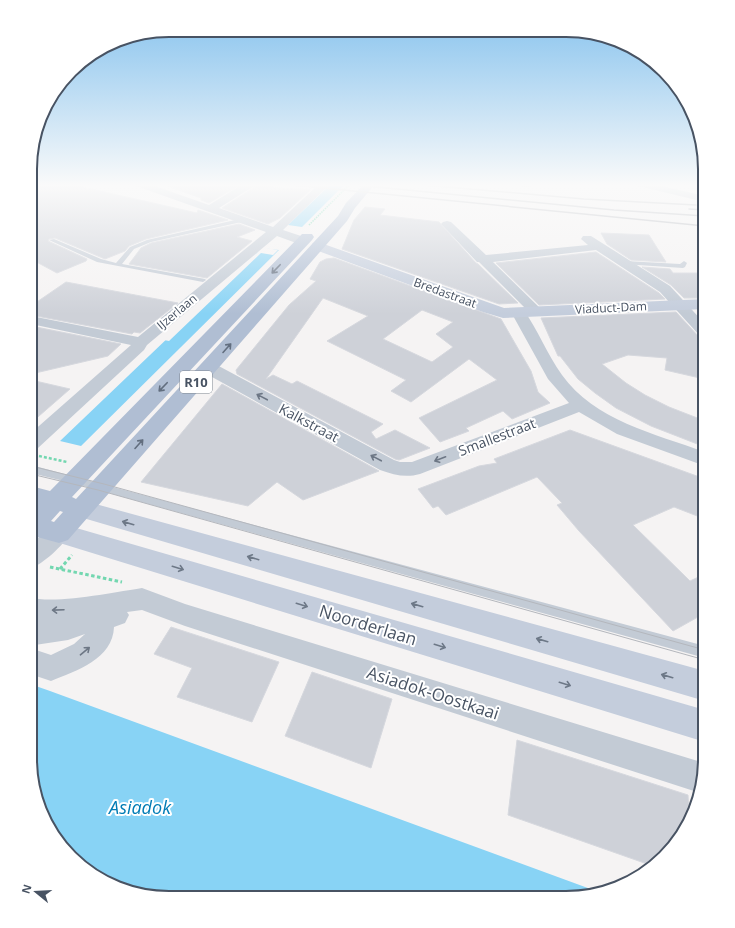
<svg xmlns="http://www.w3.org/2000/svg" width="735" height="928" font-family="'Open Sans',sans-serif">
	<rect width="100%" height="100%" fill="#f5f3f3"/>
	<path fill="#88d3f5" d="M331,184H345L302,227L288,225Z
		M262,248L279,250L81,446L60,441Z
		M30,684L50,691L596,891L575,898H160L92,875L49,828L30,759Z"/>
	<path fill="#f5f3f3" d="M261,247L278,250L273,255L261,253L169,341L164,340L244,263L257,253Z"/>
	<path fill="#ced1d8" stroke="#d6d8de" fill-rule="evenodd" d="M31,184H69L197,213L198,210L228,220L146,239L129,246L125,251L105,259L55,238L49,239L48,241L87,259L86,261L57,273L31,259Z
		M168,184H241L209,203L201,200V198L167,186Z
		M258,185L281,188L310,190L280,218L268,224L222,208Z
		M365,207L385,209L380,215L439,222L476,263L478,264L518,303L499,304L342,249L354,220Z
		M239,224L255,230L237,237L252,241L207,278L129,264L141,248L151,243Z
		M601,233L649,235L666,262L631,260L607,244Z
		M596,252L659,293L665,299L539,305L496,263Z
		M334,258L501,319L531,371L538,392L550,403L512,419L503,411L466,428L469,431L440,442L419,418L497,380L469,359L411,402L391,391L406,380L327,341L368,316L323,298L266,379L273,375L292,384L297,381L383,424L371,432L376,439L395,430L430,448L399,460L395,459L237,374L236,370L289,305L316,281L310,279L320,262L326,259ZM422,310L453,322L436,334L453,347L432,362L383,339Z
		M642,267L670,269L673,273H705V298H684L671,285Z
		M66,282L178,303L140,333L134,332L132,334L31,315V306Z
		M676,312L699,337L705,339V359H699L700,378L665,370L667,358L628,355L602,364L626,383L645,395L669,407L705,421V447L651,426L616,408L595,393L578,379L560,356H558L541,318Z
		M31,326L121,344L108,356L31,374Z
		M31,380L70,389L31,423Z
		M222,384L379,471L303,500L277,482L248,506L141,482Z
		M570,430L705,479V519L674,507L633,525L690,581L705,574V613L673,631L579,531L557,505L562,503L537,477L446,515L438,506L433,508L418,489L479,466L497,463L494,459Z
		M171,627L279,662L252,722L177,697L192,668L154,654Z
		M312,672L392,699L371,768L285,736Z
		M517,740L688,795L689,814L682,836L650,865L508,815Z"/>
	<g fill="none" stroke-linecap="round" stroke-linejoin="round">
		<path stroke="#73d7b0" stroke-width="1.5" stroke-dasharray="1.5 1" stroke-linecap="butt" d="M309,225L350,184"/>
		<path stroke="#73d7b0" stroke-width="2.5" stroke-dasharray="3 2" stroke-linecap="butt" d="M39,456L67,462"/>
		<path stroke="#73d7b0" stroke-width="3" stroke-dasharray="3.5 2.5" stroke-linecap="butt" d="M50,567L122,582
			M60,569L72,555"/>
		<path fill="#c3cbd5" fill-rule="evenodd" d="M515,184H532L534,185C529,188 518,187 515,184Z
			M244,218L246,219V221L151,242L134,249L122,264L205,279L206,280L203,282L97,262L49,240L54,239L101,259L116,263L130,247L147,240Z
			M625,261L680,264L684,261L687,263L685,267L683,268L623,264V262Z
			M31,465L705,646V658L76,484L31,473Z"/>
		<path fill="#c3cbd5" fill-rule="evenodd" d="M135,184H149L209,205L243,184H255L254,186L219,208L273,227L319,184H330L283,230L307,238L309,241L307,244H299L277,236L147,345L144,350L38,448L31,449V433L131,345L31,324V316L138,337L266,232L136,186Z
			M637,184H653L705,196V202L638,186Z
			M447,221L451,222L486,255L588,245L581,239L583,236H591L670,286L705,324V338L700,336L660,292L596,250L493,262L543,311L541,314L536,315L531,314L479,262H477L443,226L441,224L443,222Z
			M518,308L523,309C538,330 547,354 562,375C594,420 655,434 705,452V466L617,434L579,412L420,474C406,478 394,475 380,470L203,372L201,368L203,364L209,363L215,364L394,460L400,462H412L569,403L548,379L511,312L513,309Z
			M59,524L67,527L70,533C64,545 43,564 30,569V545L51,527Z
			M142,588L185,604L701,762L705,764V768L697,792L185,626L142,610L127,612L129,615L125,623L114,627C113,659 76,671 51,681L30,674V648L51,655L74,644L85,634L68,640L35,645L30,644V597C52,605 116,592 142,588Z"/>
		<path fill="#c4cddc" fill-rule="evenodd" d="M318,242L504,308L705,299V309L503,318L483,312L313,249L311,246L313,243Z
			M81,500L705,671V701L73,515L69,509L73,503Z
			M59,523L705,710V742L50,540L47,533L50,526Z"/>
		<path fill="#b0bed3" fill-rule="evenodd" d="M364,184H375L355,208L347,221L68,540L59,543L30,535L31,511L37,504L31,502V486L50,491L302,234H312L314,237L312,240L72,497L76,499L338,216L346,203ZM60,511L63,512L54,522L51,521Z"/>
		<path stroke="#b4b7bd" stroke-width="1" d="M31,466L104,484L705,650
			M31,474L98,490L705,660"/>
		<path stroke="#b4b7bd" stroke-width="1.5" d="M283,184L705,226
			M346,184L614,210L705,216
			M413,184L584,199L696,205
			M689,209L705,210"/>
	</g>
	<defs><path id="oneway-shaft" d="M-6 0H5M1.5-3L5.5 0L1.5 3" fill="none" stroke-width="1.6" stroke-linecap="round" stroke-linejoin="round"/></defs>
	<g stroke="#626e7f">
		<use href="#oneway-shaft" transform="translate(276 269) rotate(134)"/>
		<use href="#oneway-shaft" transform="translate(227 348) rotate(-48)"/>
		<use href="#oneway-shaft" transform="translate(163 387) rotate(134)"/>
		<use href="#oneway-shaft" transform="translate(139 444) rotate(-48)"/>
	</g>
	<g stroke="#6d7785">
		<use href="#oneway-shaft" transform="translate(262 397) rotate(-152)"/>
		<use href="#oneway-shaft" transform="translate(376 458) rotate(-152)"/>
		<use href="#oneway-shaft" transform="translate(440 459) rotate(159)"/>
		<use href="#oneway-shaft" transform="translate(58 610) rotate(178)"/>
		<use href="#oneway-shaft" transform="translate(85 651) rotate(-40)"/>
	</g>
	<g stroke="#6d7887">
		<use href="#oneway-shaft" transform="translate(128 523) rotate(-164)"/>
		<use href="#oneway-shaft" transform="translate(253 558) rotate(-164)"/>
		<use href="#oneway-shaft" transform="translate(178 568) rotate(17)"/>
		<use href="#oneway-shaft" transform="translate(302 605) rotate(17)"/>
		<use href="#oneway-shaft" transform="translate(417 605) rotate(-164)"/>
		<use href="#oneway-shaft" transform="translate(542 640) rotate(-164)"/>
		<use href="#oneway-shaft" transform="translate(440 646) rotate(17)"/>
		<use href="#oneway-shaft" transform="translate(667 676) rotate(-164)"/>
		<use href="#oneway-shaft" transform="translate(565 684) rotate(17)"/>
	</g>
	<linearGradient id="sky" x2="0" y2="1"><stop stop-color="#81c0ed"/><stop offset="0.59" stop-color="#fafafa"/><stop offset="1" stop-color="#fafafa" stop-opacity="0"/></linearGradient>
	<rect width="735" height="314" fill="url(#sky)"/>
	<g text-anchor="middle" stroke-width="4" stroke-linejoin="round" paint-order="stroke">
		<g font-size="12" fill="#485363" stroke="#fff">
			<text transform="translate(445 293) rotate(20)" y="4">Bredastraat</text>
			<text transform="translate(611 308) rotate(-3)" y="4">Viaduct-Dam</text>
			<text transform="translate(177 312) rotate(-40)" y="4">IJzerlaan</text>
		</g>
		<rect fill="#fff" stroke="#7f8792" stroke-width="1" x="180" y="371" width="32" height="22" rx="3"/>
		<g font-size="13" font-weight="bold" fill="#485363">
			<text x="196" y="387">R10</text>
		</g>
		<g font-size="14" fill="#485363" stroke="#fff">
			<text transform="translate(309 423) rotate(28)" y="5">Kalkstraat</text>
			<text transform="translate(497 437) rotate(-21)" y="5">Smallestraat</text>
		</g>
		<g font-size="17" fill="#485363" stroke="#fff">
			<text transform="translate(368 625) rotate(17)" y="6">Noorderlaan</text>
			<text transform="translate(433 693) rotate(18)" y="6">Asiadok-Oostkaai</text>
		</g>
		<g font-size="18" font-style="italic" fill="#017cb5" stroke="#fff">
			<text x="140" y="814">Asiadok</text>
		</g>
	</g>
	<path d="M0 0H735V928H0ZM169 37H566A132 132 0 0 1 698 169V759A132 132 0 0 1 566 891H169A132 132 0 0 1 37 759V169A132 132 0 0 1 169 37Z" fill="#fff" fill-rule="evenodd"/>
	<path fill="none" stroke="#485363" stroke-width="2" d="M169 37H566A132 132 0 0 1 698 169V759A132 132 0 0 1 566 891H169A132 132 0 0 1 37 759V169A132 132 0 0 1 169 37Z"/>
	<g transform="translate(36 892) rotate(288)" stroke="#ffffff" stroke-width="3" paint-order="stroke">
	<path d="M0-3L7 15L0 10L-7 15Z" fill="#485363"/>
	<text y="-6" font-size="11" font-weight="bold" text-anchor="middle" fill="#485363">N</text>
	</g>
</svg>
